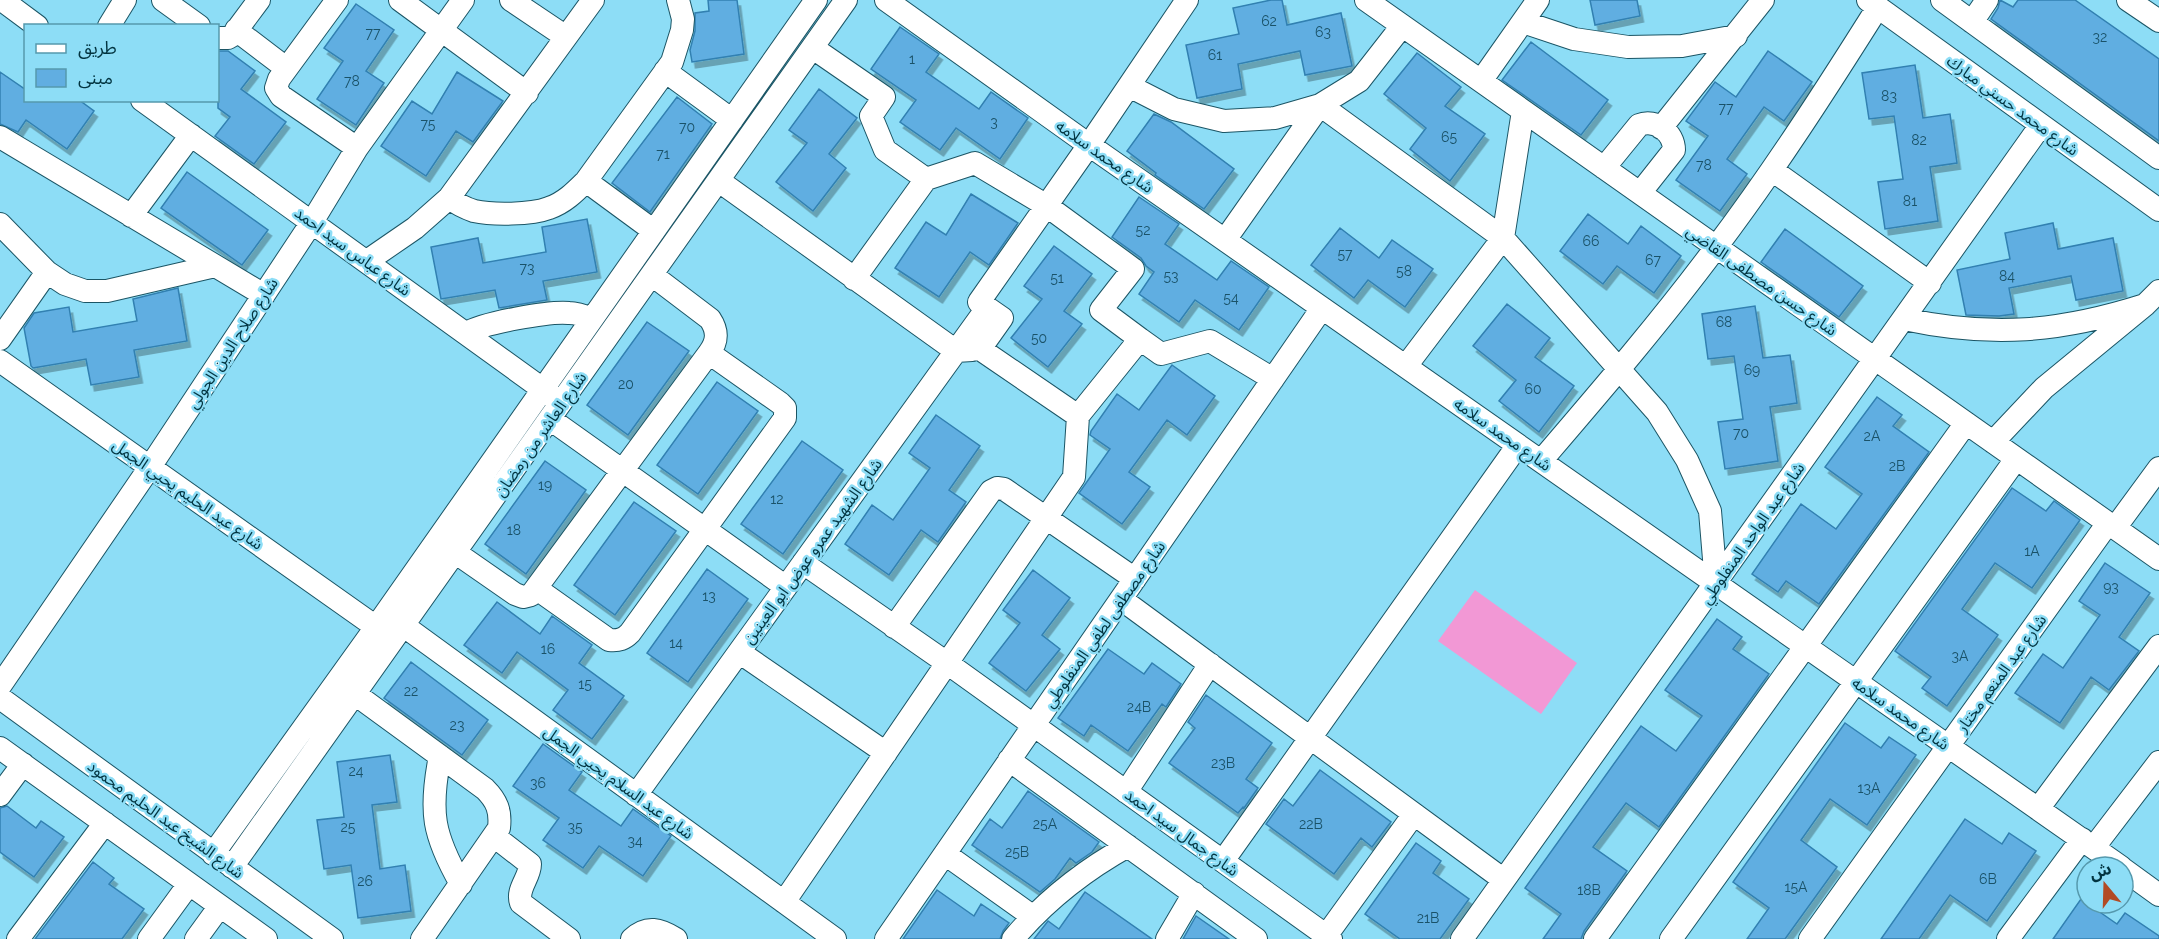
<svg xmlns="http://www.w3.org/2000/svg" width="2159" height="939" font-family="Raleway,'Noto Sans Arabic',sans-serif">
	<defs>
		<filter id="shadow"><feDropShadow dx="3.5" dy="6" stdDeviation="0" flood-color="#0004"/></filter>
	</defs>
	<rect width="100%" height="100%" fill="#8dddf6"/>
	<path fill="#f298d5" d="M1475,590L1577,663L1541,714L1438,641Z"/>
	<path fill="#61aee1" stroke="#3180b1" stroke-width="1.5" filter="url(#shadow)" d="M708,0H737L744,54L692,62L690,50L695,31V13L709,11Z
		M1271,0H1282L1287,25L1341,13L1352,66L1305,75L1300,51L1238,64L1242,89L1197,98L1186,45L1239,34L1233,8Z
		M1590,0H1637L1640,16L1595,25Z
		M2000,0L2013,7L2018,0H2075L2159,59V141L1991,19L1998,8Z
		M356,4L394,30L366,71L384,83L356,125L317,99L343,61L324,48Z
		M900,27L939,54L926,72L979,109L991,92L1028,118L1000,159L956,128L940,150L900,122L916,100L871,69Z
		M1531,42L1608,100L1581,135L1502,80Z
		M218,51H228L255,71L241,89L286,122L254,164L215,136L230,117L218,108Z
		M1768,51L1812,82L1784,121L1764,107L1727,159L1747,174L1720,211L1676,180L1708,136L1686,121L1715,82L1736,97Z
		M1417,53L1461,87L1445,106L1485,134L1450,181L1410,149L1426,128L1384,94Z
		M1915,65L1923,118L1950,114L1957,163L1930,167L1938,221L1885,229L1878,182L1903,179L1894,116L1869,119L1862,73Z
		M0,72L26,90V100H79L94,111L67,149L26,120L18,132L0,124Z
		M457,72L503,101L473,142L456,131L426,176L381,146L412,101L432,114Z
		M819,89L857,118L829,154L846,168L813,211L776,182L807,143L789,130Z
		M677,97L712,124L650,212L612,183Z
		M1154,114L1171,122L1234,169L1204,209L1155,175L1156,173L1127,151Z
		M187,172L268,230L242,265L161,208Z
		M971,194L1018,223L989,265L970,252L939,297L895,268L926,222L946,235Z
		M1139,197L1179,224L1165,244L1217,280L1231,261L1269,287L1239,330L1195,300L1179,322L1139,294L1154,272L1146,266L1141,258L1112,237Z
		M1588,214L1628,244L1641,226L1681,256L1654,293L1617,266L1603,284L1560,251Z
		M587,219L597,272L543,281L547,300L499,308L495,290L441,299L431,247L478,238L483,263L546,252L542,227Z
		M2053,223L2058,249L2113,238L2123,291L2076,300L2071,276L2009,288L2014,314L1999,316L1966,315L1957,270L2010,259L2005,233Z
		M1340,228L1379,258L1392,240L1433,269L1405,307L1368,280L1354,298L1311,265Z
		M1785,229L1863,286L1839,317L1761,262Z
		M1054,246L1092,274L1064,311L1082,324L1048,367L1011,338L1042,299L1024,286Z
		M178,288L187,341L134,350L139,377L91,385L86,359L33,368L31,366L24,328L34,313L69,307L73,332L137,321L133,299Z
		M1507,304L1550,338L1535,357L1574,386L1539,432L1499,401L1516,380L1473,346Z
		M1755,306L1763,358L1790,355L1797,403L1770,407L1778,461L1725,469L1718,422L1743,419L1734,356L1708,359L1702,314Z
		M647,322L689,351L628,435L587,405Z
		M1172,365L1215,396L1187,435L1167,420L1129,472L1150,487L1122,524L1079,493L1110,449L1090,435L1091,431L1117,394L1139,410Z
		M717,382L758,411L698,494L657,465Z
		M1877,397L1902,415L1893,426L1929,452L1819,604L1786,581L1778,592L1752,574L1801,504L1836,529L1862,494L1825,467Z
		M936,415L980,446L949,490L966,502L938,542L921,530L889,575L845,544L872,505L893,520L930,468L909,453Z
		M802,441L843,470L783,554L741,524Z
		M545,461L586,490L526,574L485,544Z
		M2012,488L2046,511L2054,501L2080,520L2032,588L1995,563L1962,609L1998,635L1947,706L1922,688L1931,677L1895,651Z
		M634,502L676,531L615,615L574,585Z
		M2105,563L2150,593L2119,637L2139,651L2109,690L2091,677L2060,723L2015,693L2043,654L2063,668L2100,615L2079,601Z
		M707,569L748,599L688,682L647,653Z
		M1033,570L1070,598L1042,635L1060,649L1026,691L989,663L1020,623L1003,610Z
		M497,602L540,634L552,616L592,645L579,663L624,696L592,739L553,710L568,690L517,652L502,673L464,645Z
		M1717,619L1742,637L1733,649L1769,674L1659,827L1626,803L1593,847L1627,871L1584,931L1581,939H1543L1561,914L1525,888L1641,726L1676,751L1702,716L1665,690Z
		M1108,649L1144,674L1152,663L1181,684L1166,707L1162,704L1128,751L1091,725L1084,736L1058,718Z
		M411,662L488,720L462,755L384,698Z
		M1206,695L1272,743L1246,779L1258,788L1244,808L1243,807L1238,813L1169,763L1195,728L1188,722Z
		M1845,723L1881,748L1889,737L1916,755L1867,825L1830,799L1801,840L1837,867L1785,939H1747L1769,908L1733,882Z
		M543,744L582,772L569,790L621,826L633,809L671,836L643,876L599,846L583,868L543,840L559,818L513,786Z
		M390,755L397,802L372,805L380,869L405,865L411,911L358,918L351,865L324,869L317,820L344,817L337,762Z
		M1320,770L1391,822L1372,847L1361,838L1334,874L1266,824L1284,799L1293,806Z
		M1028,791L1099,842L1092,852L1076,863L1070,858L1055,879L1040,892L972,845L990,819L1002,828Z
		M7,806L36,828L41,821L64,837L34,877L0,852V808Z
		M1965,819L2002,844L2009,833L2036,851L1987,921L1950,895L1919,939H1881Z
		M1416,843L1441,861L1433,873L1469,899L1440,939H1400L1365,914Z
		M93,862L114,878L109,884L144,909L122,939H35Z
		M937,890L974,916L981,904L1009,923L1003,931L1000,939H903Z
		M1085,892L1152,939H1034L1048,921L1059,929Z
		M2081,899L2117,924L2125,913L2159,936V939H2053Z
		M1196,916L1229,939H1183Z"/>
	<g fill="none" stroke-linecap="round" stroke-linejoin="round">
		<defs>
			<path id="minor" d="M2,0L37,26
				M163,0L199,26
				M337,0L279,79L276,88L281,96L357,148
				M400,0L527,93
				M511,0L566,37
				M886,0L1089,145L2121,867
				M1366,0L2159,559
				M1868,0L2159,210
				M1942,0L2159,158
				M2128,0L2159,21
				M1523,22L1574,39L1628,47L1682,46L1736,36
				M1972,22L1987,0
				M109,26L125,0
				M236,30L286,68
				M218,38H228L233,35L259,0
				M813,48L884,97L871,116L885,150L926,179L854,279
				M665,71L732,120
				M1481,81L1538,0
				M1129,86L1174,109L1224,121L1275,118L1320,105L1359,81L1402,26
				M142,100L555,398
				M1661,128L1763,0
				M0,137L264,295
				M1604,168L1639,125C1656,118 1674,133 1674,150L1640,193
				M1772,170L1930,283
				M586,181L654,231
				M719,181L956,351L972,350
				M449,198C457,204 465,208 474,211C492,215 531,215 549,208C564,203 575,192 586,181L672,62L682,30L683,19L678,0
				M131,216L191,135
				M0,224L47,272L65,284L85,291H107L215,266
				M1225,240L1320,105L1503,238L1657,412L1687,460L1710,511L1716,583
				M367,261L415,228L449,198L593,0
				M1904,319C1992,338 2060,332 2145,305
				M467,333C482,323 550,311 569,313C578,313 585,316 592,319
				M0,339L47,272
				M1140,339L1161,354L1210,341L1273,379
				M0,361L376,627
				M1406,366L1503,238L1523,111
				M1078,416L980,349L1002,318L979,302L1089,145L1187,0
				M550,419L786,587
				M1993,442L2044,388L2145,305L2159,291
				M1541,461C1601,391 1662,320 1717,246C1775,169 1827,88 1878,7
				M2115,528L2159,468
				M456,553L515,594L523,597L531,595L709,353C718,341 718,331 710,319L652,275
				M803,563L947,663L1331,939
				M537,589L609,640C619,641 624,639 630,633L785,418V408L780,403L709,353
				M1121,599L1504,880
				M404,626L835,939
				M894,627L991,491L997,488L1004,489L1135,579
				M739,652L886,753
				M0,686L150,467L312,222L357,148L463,0
				M355,694L485,789C497,801 501,811 499,828L422,939
				M0,698L332,939
				M0,748L266,939
				M440,756C429,812 433,835 461,884
				M1009,760L1256,939
				M1126,792L1210,664
				M0,795L23,764
				M636,795L987,308
				M2038,809L2159,646
				M494,836L530,864C530,878 516,889 521,903L569,939
				M2094,847L2159,762
				M213,854L376,627L816,0
				M945,854L1032,916
				M1223,861L1518,445
				M232,867L846,0
				M2123,869L2159,895
				M784,902L1074,477L1078,416L1140,339L1101,310L1133,269L1047,206L975,163L926,179
				M1326,936L1414,814
				M18,939L105,823
				M149,939L189,884
				M196,939L220,906
				M632,939C647,925 660,929 676,939
				M886,939L1322,308
				M1013,939C1046,900 1083,871 1128,846
				M1167,939L1194,893
				M1462,939L2041,125
				M1595,939L1966,423
				M1671,939L2016,459
				M1810,939L2108,523
				M2008,939L2082,839"/>
		</defs>
		<use href="#minor" stroke="#1b5565" stroke-width="24"/>
		<use href="#minor" stroke="#fff" stroke-width="22"/>
	</g>
	<g text-anchor="middle" stroke-width="5" stroke-linejoin="round" paint-order="stroke">
		<g font-size="14" fill="#1a5268">
			<text x="1269" y="26">62</text>
			<text x="1323" y="37">63</text>
			<text x="373" y="38">77</text>
			<text x="2100" y="42">32</text>
			<text x="1215" y="60">61</text>
			<text x="912" y="64">1</text>
			<text x="352" y="86">78</text>
			<text x="1889" y="101">83</text>
			<text x="1726" y="113">77</text>
			<text x="994" y="127">3</text>
			<text x="428" y="129">75</text>
			<text x="687" y="132">70</text>
			<text x="1449" y="142">65</text>
			<text x="1919" y="145">82</text>
			<text x="663" y="159">71</text>
			<text x="1704" y="170">78</text>
			<text x="1910" y="206">81</text>
			<text x="1143" y="235">52</text>
			<text x="1591" y="246">66</text>
			<text x="1345" y="259">57</text>
			<text x="1653" y="265">67</text>
			<text x="527" y="273">73</text>
			<text x="1404" y="276">58</text>
			<text x="1171" y="281">53</text>
			<text x="2007" y="281">84</text>
			<text x="1057" y="283">51</text>
			<text x="1231" y="303">54</text>
			<text x="1724" y="327">68</text>
			<text x="1039" y="343">50</text>
			<text x="1752" y="375">69</text>
			<text x="626" y="389">20</text>
			<text x="1533" y="394">60</text>
			<text x="1741" y="438">70</text>
			<text x="1872" y="441">2A</text>
			<text x="1897" y="471">2B</text>
			<text x="545" y="490">19</text>
			<text x="777" y="504">12</text>
			<text x="514" y="535">18</text>
			<text x="2032" y="556">1A</text>
			<text x="2111" y="592">93</text>
			<text x="709" y="601">13</text>
			<text x="676" y="648">14</text>
			<text x="548" y="654">16</text>
			<text x="1960" y="661">3A</text>
			<text x="585" y="689">15</text>
			<text x="411" y="696">22</text>
			<text x="1139" y="712">24B</text>
			<text x="457" y="730">23</text>
			<text x="1223" y="768">23B</text>
			<text x="356" y="776">24</text>
			<text x="538" y="788">36</text>
			<text x="1869" y="793">13A</text>
			<text x="1045" y="829">25A</text>
			<text x="1311" y="829">22B</text>
			<text x="348" y="832">25</text>
			<text x="575" y="832">35</text>
			<text x="635" y="846">34</text>
			<text x="1017" y="857">25B</text>
			<text x="1988" y="884">6B</text>
			<text x="365" y="886">26</text>
			<text x="1796" y="892">15A</text>
			<text x="1589" y="895">18B</text>
			<text x="1428" y="923">21B</text>
		</g>
		<g font-size="16" fill="#023440" stroke="#8dddf6">
			<text transform="translate(2013 105) rotate(36)" y="6">شارع محمد حسني مبارك</text>
			<text transform="translate(1105 156) rotate(35)" y="6">شارع محمد سلامه</text>
			<text transform="translate(353 251) rotate(36)" y="6">شارع عباس سيد احمد</text>
			<text transform="translate(1762 280) rotate(35)" y="6">شارع حسن مصطفى القاضي</text>
			<text transform="translate(232 343) rotate(-57)" y="6">شارع صلاح الدين الجولي</text>
			<text transform="translate(540 434) rotate(-55)" y="6">شارع العاشر من رمضان</text>
			<text transform="translate(1503 434) rotate(35)" y="6">شارع محمد سلامه</text>
			<text transform="translate(188 494) rotate(35)" y="6">شارع عبد الحليم يحيي الجمل</text>
			<text transform="translate(1752 533) rotate(-55)" y="6">شارع عبد الواحد المنفلوطي</text>
			<text transform="translate(812 551) rotate(-54)" y="6">شارع الشهيد عمرو عوض ابو العينين</text>
			<text transform="translate(1104 624) rotate(-55)" y="6">شارع مصطفى لطفي المنفلوطي</text>
			<text transform="translate(2001 673) rotate(-54)" y="6">شارع عبد المنعم مختار</text>
			<text transform="translate(1901 713) rotate(35)" y="6">شارع محمد سلامه</text>
			<text transform="translate(619 782) rotate(36)" y="6">شارع عبد السلام يحيي الجمل</text>
			<text transform="translate(166 819) rotate(36)" y="6">شارع الشيخ عبد الحليم محمود</text>
			<text transform="translate(1182 832) rotate(36)" y="6">شارع جمال سيد احمد</text>
		</g>
	</g>
	<rect x="24" y="24" width="195" height="78" fill="#8dddf6" stroke="#5599ad" stroke-width="1.5"/>
	<rect x="36" y="44" width="30" height="9" fill="#ffffff" stroke="#5599ad" stroke-width="1.5"/>
	<text x="78" y="54" font-size="18" fill="#023440">طريق</text>
	<rect x="36" y="69" width="30" height="18" fill="#61aee1" stroke="#5599ad" stroke-width="1.5"/>
	<text x="78" y="84" font-size="18" fill="#023440">مبنى</text>
	<g transform="translate(2105 885) rotate(341)"><circle r="28" fill="#8dddf6" stroke="#5599ad" stroke-width="1.5"/>
	<path d="M0-4.5L10 22L0 15L-10 22Z" fill="#b24b24"/>
	<text y="-9" font-size="16" font-weight="bold" text-anchor="middle" fill="#023440">ش</text>
	</g>
</svg>
